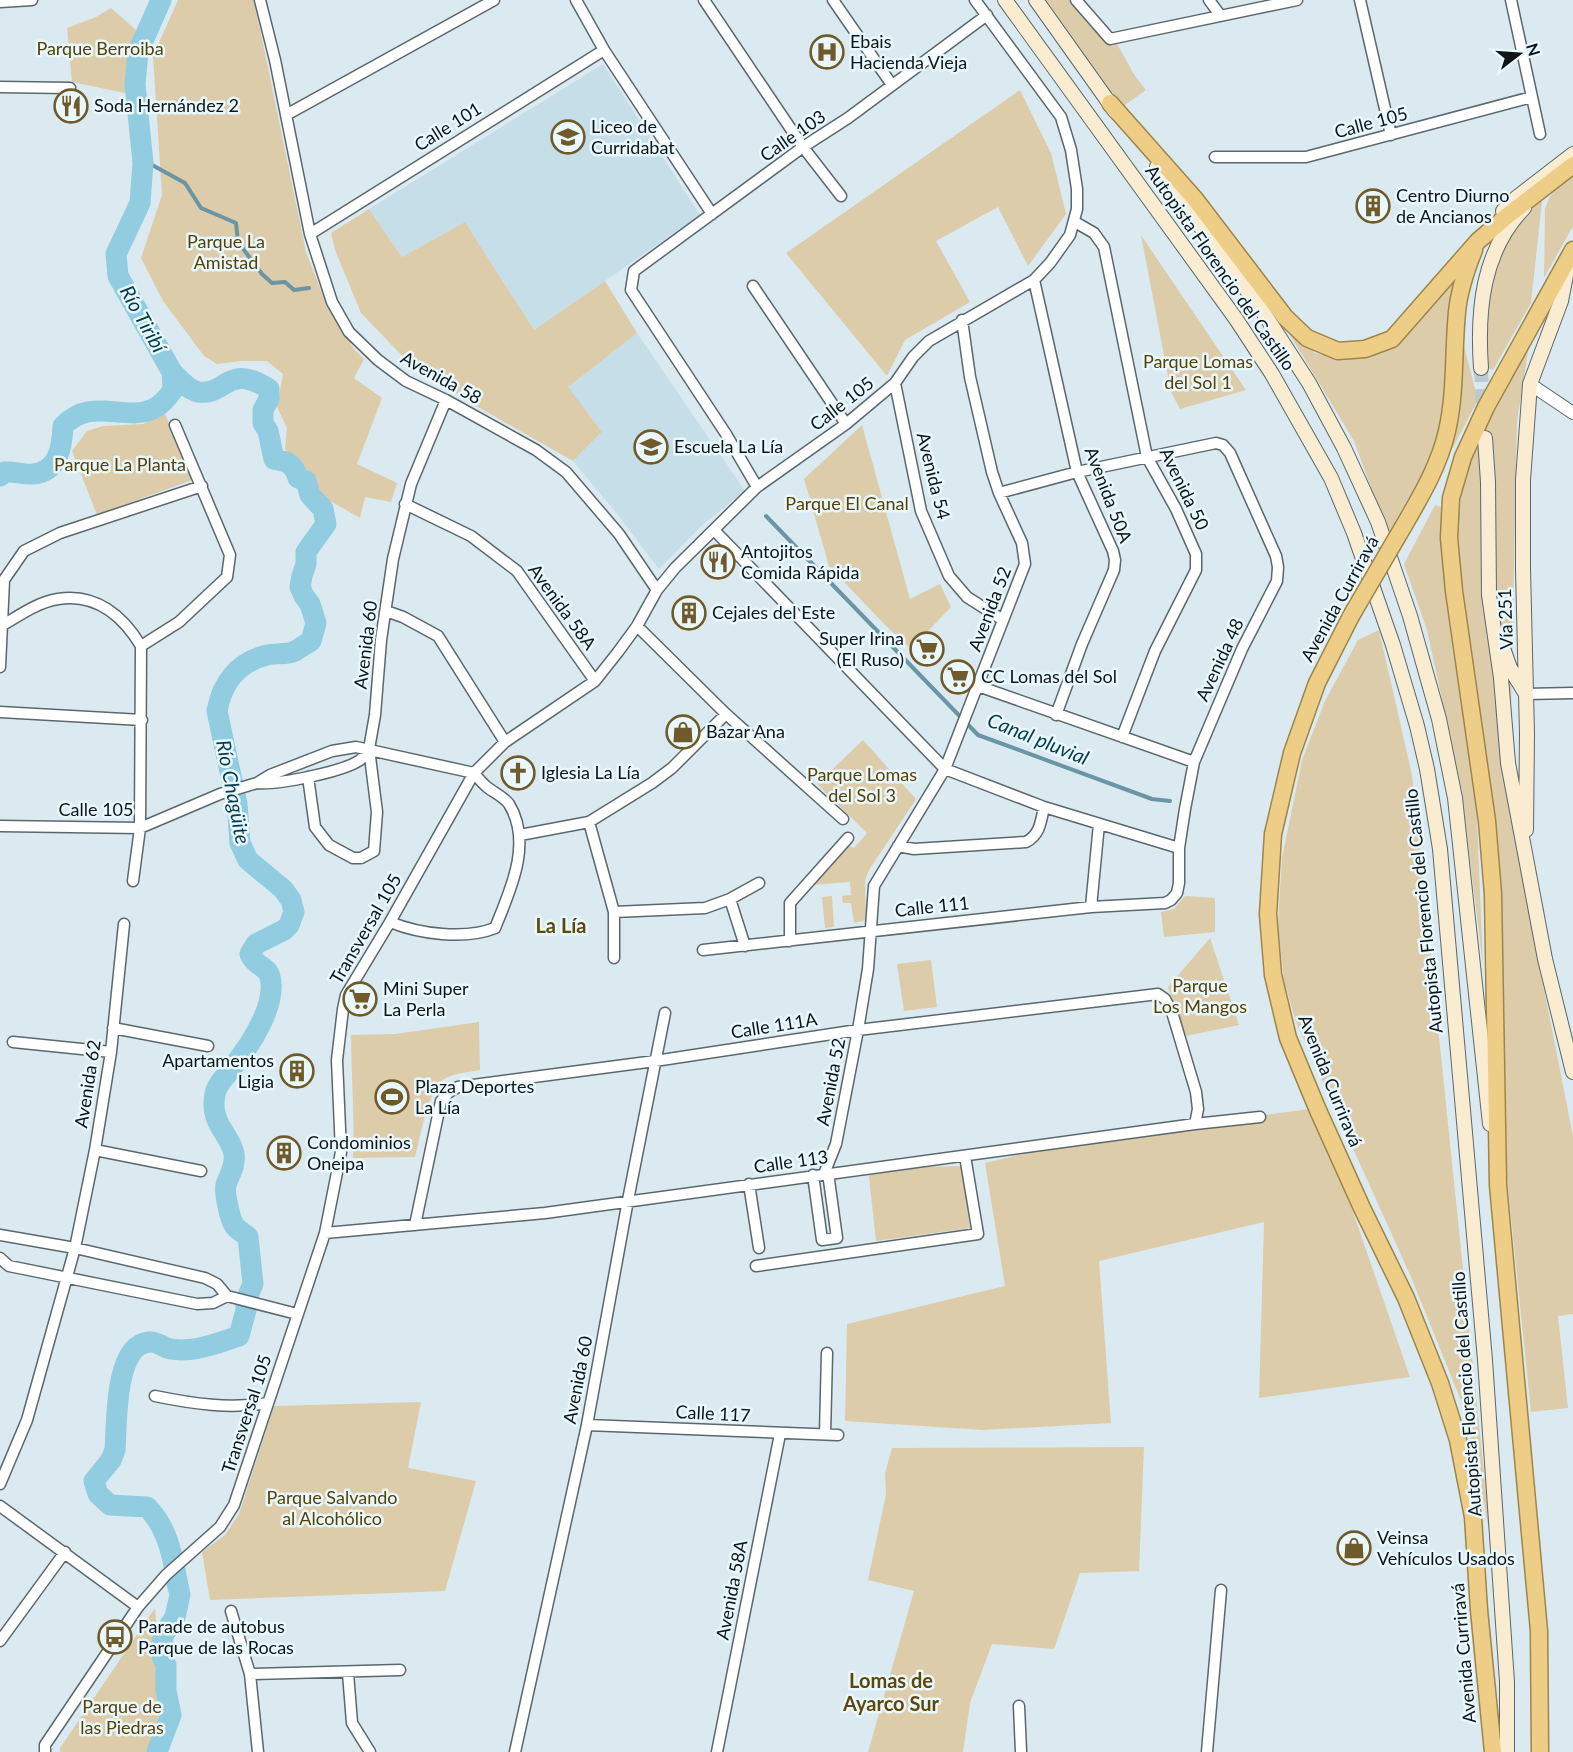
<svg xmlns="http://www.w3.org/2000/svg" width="1573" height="1752" font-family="Lato,sans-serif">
	<rect width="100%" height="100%" fill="#dbeaf0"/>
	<path fill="#c6dee7" d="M603,64L700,215L534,330L465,222L402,257L369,209Z
		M637,333L745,491L701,526L659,569L618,515L573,461L602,432L567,387Z"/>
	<path fill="#dcccaa" d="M178,0H254L306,252L327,306L354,349L364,359L354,378L382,398L357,464L397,483L391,502L365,497L360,518L318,494L301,464L285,449L287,428L277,407L283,374L267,361H242L217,364L204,356L163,301L141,258L162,195L153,56Z
		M1045,0H1069L1103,38L1117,44L1135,76L1146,90L1122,107Z
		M111,8L136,30L125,93L72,82L67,28L96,17Z
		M1020,90L1051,153L1066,214L1028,266L998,207L936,241L970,302L905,340L887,376L786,253Z
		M1573,171V226L1544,278L1545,209C1550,192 1560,183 1573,171Z
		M1536,201H1542L1531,303L1493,370L1484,367L1486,295L1505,239Z
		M369,209L402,257L465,222L534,330L605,281L637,333L568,387L602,432L573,461L471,403L408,362L361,313L335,250L331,233Z
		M1141,235L1231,368L1246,390L1180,409L1171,392Z
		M1463,259L1443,419L1425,468L1388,534L1354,441L1287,330L1315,353L1340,359L1367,356L1392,348Z
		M1530,339L1517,421L1510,757L1516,847L1573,1136V1314L1558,1316L1568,1408L1531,1412L1504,1149L1497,862L1455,549V507L1477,439Z
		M1464,346L1478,400L1450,453L1461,391Z
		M165,414L192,480L97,515L72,451L87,431L103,426L143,424Z
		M862,425L910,599L940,584L951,607L911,649L884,624L829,566L804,479Z
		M1435,505L1444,508L1475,771L1483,965L1461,787L1427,630L1404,564Z
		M1379,630L1412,775L1491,1540L1466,1413L1411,1277L1296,1022L1284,981L1278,925L1282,858L1302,760L1325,701L1358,640Z
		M863,740L916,799L869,870L865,880L866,920L854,923L851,903H843L842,896L851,895L850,882L811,885L848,845L854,848L867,833L817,784Z
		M832,896L834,927L825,928L822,897Z
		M1185,896L1215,898V932L1164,937L1161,912L1174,909Z
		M1210,938L1239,1025L1186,1036L1168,987Z
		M931,960L937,1007L904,1011L897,964Z
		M479,1022L480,1070C469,1072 455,1073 444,1079C428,1090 420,1138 415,1157L353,1158C355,1117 351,1076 351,1035L395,1034Z
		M1317,1108L1410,1377L1259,1398L1264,1222L1099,1261L1111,1423L983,1430L845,1421L847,1324L1005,1286L985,1163L1086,1139Z
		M961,1166L970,1228L876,1241L868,1168Z
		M421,1402L408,1468L476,1481L445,1591L210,1600L202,1552L225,1535L239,1514L274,1406Z
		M1144,1447L1139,1571L1080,1573L1054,1649L992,1644L970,1703L963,1752H868L914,1591L868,1580L886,1494L885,1473L892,1448Z
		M155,1608L157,1631L151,1651L156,1665V1691L160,1714L152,1737L150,1752H60V1748Z"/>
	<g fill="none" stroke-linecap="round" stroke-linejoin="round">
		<path stroke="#6a95a4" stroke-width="4" d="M143,160L185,183L201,208L236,223L238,242L262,274L272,283L285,282L294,290L309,288
			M766,516L978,735L1152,799L1170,801"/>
		<path stroke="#91cce1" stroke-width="21" d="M172,372C179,379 188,390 198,392C227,396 227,362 269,389V399L263,410V423L268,431L274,459C287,461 294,464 298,478L306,481L310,495L323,509L326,524L306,552V564L302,576L300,587L304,596L310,604L316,623L311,641C306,644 300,648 295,651C287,655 276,653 267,655C238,662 222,683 217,711L237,804L240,843L248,860L283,889L291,900L294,912L289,925L284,930L256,944L250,954C255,967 267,965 270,977C277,1004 251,1044 235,1064C228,1074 217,1083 215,1094C209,1124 230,1133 234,1154C236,1166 229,1175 226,1185C224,1192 230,1219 234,1225C237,1230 244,1233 248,1237L253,1284L246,1300V1310L239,1336C219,1343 192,1353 171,1349C163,1348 158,1341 149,1342C114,1345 117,1424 115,1450L111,1460L94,1481L98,1494L110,1505L147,1507C171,1531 173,1563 180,1595L177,1583
			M0,476L4,472C14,471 23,475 33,474C58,472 62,448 63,426C92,396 124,422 153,409C162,405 168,397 173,390L172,372L118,276L116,254L140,203L143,163L135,84L138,52L161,0
			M157,1752L171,1715L166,1690V1665L162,1656V1643L164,1634L175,1617L180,1595"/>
		<path stroke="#bccacf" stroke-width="14" stroke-dasharray="14 7" stroke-linecap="butt" d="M1481,368L1483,413"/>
		<defs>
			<path id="minor" d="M260,0L275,60L310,234L332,302L349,332L378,360L406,381L446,400L536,450L566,472L619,534L657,590
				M576,0L604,50L712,214
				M704,0L803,147L841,196
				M833,0L892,85
				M1076,0L1110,39L1297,0
				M1209,0L1220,15
				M1360,0L1391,135
				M1511,0L1540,134
				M0,2L32,0
				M0,87L70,88
				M286,115L494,0
				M1215,157H1306L1532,97
				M1075,222L1094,233L1104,247L1147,457L1176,509L1196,554V570L1155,651L1122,737
				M310,234L604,50
				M1034,280L1077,472L1113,551L1115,560L1114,570L1082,644L1056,715
				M753,286L846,424
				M895,383L921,511L949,576L967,597L1003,620
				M757,487L726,434L631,290L634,271L803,147L848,118L987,15
				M405,504L471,536L517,571L595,681
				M714,530L945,769L1044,807L1179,848
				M386,611L403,617L438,636L505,742
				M3,625C20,615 38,602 58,599C96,593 123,616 141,646
				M637,626L726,714L843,819
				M141,646L179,622L227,577L230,555L175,425
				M0,667L4,580L24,551L60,533L202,486
				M978,686L1194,762
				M1526,694L1573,693
				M0,712L142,720
				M308,777L315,827L329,845L353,858H361L374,851L377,812L369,749L375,715L381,640L393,559L411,484L446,400
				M257,783C277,785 343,772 360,760C363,758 366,752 369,749
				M589,822L614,912V958
				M0,826L140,828L220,794L257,783L270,775L332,751L356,747L474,773C478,778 482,783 487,787C493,792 504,797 509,804C533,843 510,891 495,928C465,940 419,934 390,922
				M520,835L589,822L652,783L672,768L726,714
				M898,846L914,849L1026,842C1040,835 1041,821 1044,807
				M133,881L140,828L141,646
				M730,899L745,946
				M1091,907L1099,824
				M614,912L705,908L730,899L759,883
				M790,941V903L848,838
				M703,950L1091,907L1165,903L1171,900L1177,893L1179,883V848L1185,809L1194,762L1242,649L1277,581L1278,567L1276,556L1230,453L1223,445L1216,443L1077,472L999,493
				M113,1028L208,1046
				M13,1042L111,1052
				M95,1150L201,1171
				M824,1174L836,1144L858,1030L868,969L874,886L945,769L1025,564L1022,543L999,493L992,472L970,377L962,320
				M813,1175L822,1240L837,1238L828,1173
				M749,1184L759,1248
				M415,1225L441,1101L449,1092L458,1087L655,1061L858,1030L1158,994L1165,999L1172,1012L1196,1092L1198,1109L1195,1124
				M325,1233L545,1213L1195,1124L1260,1117
				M0,1235L75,1248L205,1278L217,1284L227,1296
				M0,1258L9,1266L197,1304L213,1303L227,1296L297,1314
				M756,1266L978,1234L965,1156
				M155,1396C194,1404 229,1409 268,1403
				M587,1425L838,1435
				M825,1434L827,1353
				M0,1484L27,1420L75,1248L95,1150L111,1052L124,924
				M0,1506L138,1607
				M231,1611L250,1674L258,1752
				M0,1641L65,1552
				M348,1673L352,1723L370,1752
				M250,1674L400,1670
				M1019,1706L1021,1752
				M45,1752V1745L138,1607L166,1575L220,1527L234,1505L325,1233L341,1152L337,1060L343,1009L346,995L390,922L474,773L505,742L595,681L618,652L637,626L657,590L675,568L757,487L846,424L895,383L913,357L929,341L1034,280L1050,263L1070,235L1077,209V189L1071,150L1061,117L975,0
				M515,1752L587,1425L628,1200L665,1013
				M717,1752L780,1434
				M1207,1752L1221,1590"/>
			<path id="tertiary" d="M1530,384L1573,413"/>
			<path id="secondary" d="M1005,0L1236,319L1272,374L1331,478L1354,533L1393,645L1417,726L1427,769L1440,849L1485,1360L1507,1682V1752
				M1036,0L1115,111
				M1157,167L1265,315L1309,383L1344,448L1378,522L1410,616L1439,719L1455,798L1490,1124
				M1503,211L1516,198L1573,154
				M1481,368C1477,311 1482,251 1524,208
				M1485,438L1488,482L1489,595L1501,678L1508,763L1545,959L1573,1072
				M1504,651L1510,668L1526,694
				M1526,830L1527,734L1523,569V480L1530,384L1561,301L1568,265"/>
			<path id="trunk" d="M1110,103L1195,199L1285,317L1307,338L1338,351L1365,349L1392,339L1478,241L1507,216L1573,165
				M1403,527C1421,496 1439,466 1447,431C1456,392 1453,352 1457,312C1459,290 1466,270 1474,250
				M1351,616L1317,683L1292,753L1273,834L1268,914L1273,975L1288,1038L1317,1108L1362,1208L1406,1298L1440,1383L1458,1440L1473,1517L1479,1610L1493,1752
				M1540,1752L1539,1631L1498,1185L1493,894L1487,821L1454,591L1449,538L1451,498L1463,457L1486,407L1573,250"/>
		</defs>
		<use href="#minor" stroke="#5a686d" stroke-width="13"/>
		<use href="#tertiary" stroke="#5a686d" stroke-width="14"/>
		<use href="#secondary" stroke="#5a686d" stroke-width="16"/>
		<use href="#trunk" stroke="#9d854b" stroke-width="19"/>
		<use href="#minor" stroke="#fff" stroke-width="10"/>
		<use href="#tertiary" stroke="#fff" stroke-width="12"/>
		<use href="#secondary" stroke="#f9ecd1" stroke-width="14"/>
		<use href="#trunk" stroke="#eece86" stroke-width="16"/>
		<defs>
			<path id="trunk-bridge" d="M1351,616L1403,527"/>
		</defs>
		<use href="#trunk-bridge" stroke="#9d854b" stroke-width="19" stroke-linecap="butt"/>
		<use href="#trunk-bridge" stroke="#eece86" stroke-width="16"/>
	</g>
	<defs>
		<symbol id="hospital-ring" viewBox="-11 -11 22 22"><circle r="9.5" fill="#e8f8fe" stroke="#705a2a" stroke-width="1.5"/><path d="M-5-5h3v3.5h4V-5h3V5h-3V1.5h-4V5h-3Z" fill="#705a2a"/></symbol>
		<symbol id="restaurant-ring" viewBox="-11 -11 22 22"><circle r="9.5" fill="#e8f8fe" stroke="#705a2a" stroke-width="1.5"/><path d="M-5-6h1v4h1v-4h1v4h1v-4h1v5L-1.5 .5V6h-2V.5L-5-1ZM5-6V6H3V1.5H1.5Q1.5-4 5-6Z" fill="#705a2a"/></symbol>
		<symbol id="university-ring" viewBox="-11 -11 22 22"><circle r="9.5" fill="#e8f8fe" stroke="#705a2a" stroke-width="1.5"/><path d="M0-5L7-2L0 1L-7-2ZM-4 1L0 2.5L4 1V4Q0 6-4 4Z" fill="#705a2a"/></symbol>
		<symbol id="building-ring" viewBox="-11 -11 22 22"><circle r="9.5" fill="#e8f8fe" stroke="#705a2a" stroke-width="1.5"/><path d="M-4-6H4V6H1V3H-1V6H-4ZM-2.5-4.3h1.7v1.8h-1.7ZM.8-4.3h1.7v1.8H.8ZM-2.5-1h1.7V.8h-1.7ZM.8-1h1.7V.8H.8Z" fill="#705a2a"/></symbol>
		<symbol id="school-ring" viewBox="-11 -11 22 22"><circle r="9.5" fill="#e8f8fe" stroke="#705a2a" stroke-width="1.5"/><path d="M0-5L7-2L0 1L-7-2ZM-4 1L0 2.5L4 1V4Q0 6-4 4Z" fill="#705a2a"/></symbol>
		<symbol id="supermarket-ring" viewBox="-11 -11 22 22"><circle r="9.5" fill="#e8f8fe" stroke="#705a2a" stroke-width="1.5"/><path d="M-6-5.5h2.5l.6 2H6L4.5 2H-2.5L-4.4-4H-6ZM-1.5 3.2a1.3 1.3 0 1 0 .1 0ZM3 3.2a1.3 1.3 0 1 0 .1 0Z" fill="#705a2a"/></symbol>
		<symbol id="shop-ring" viewBox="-11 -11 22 22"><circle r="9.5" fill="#e8f8fe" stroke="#705a2a" stroke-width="1.5"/><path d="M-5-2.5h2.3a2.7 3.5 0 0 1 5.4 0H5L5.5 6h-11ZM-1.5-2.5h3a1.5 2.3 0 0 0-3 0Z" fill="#705a2a"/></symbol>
		<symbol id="church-ring" viewBox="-11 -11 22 22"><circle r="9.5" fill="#e8f8fe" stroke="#705a2a" stroke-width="1.5"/><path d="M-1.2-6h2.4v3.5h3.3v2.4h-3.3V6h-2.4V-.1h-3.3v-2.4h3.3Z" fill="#705a2a"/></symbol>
		<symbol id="stadium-ring" viewBox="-11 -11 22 22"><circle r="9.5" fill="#e8f8fe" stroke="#705a2a" stroke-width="1.5"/><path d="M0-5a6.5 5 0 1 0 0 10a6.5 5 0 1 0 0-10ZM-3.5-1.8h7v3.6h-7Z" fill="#705a2a"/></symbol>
		<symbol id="bus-ring" viewBox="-11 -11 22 22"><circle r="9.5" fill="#e8f8fe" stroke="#705a2a" stroke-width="1.5"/><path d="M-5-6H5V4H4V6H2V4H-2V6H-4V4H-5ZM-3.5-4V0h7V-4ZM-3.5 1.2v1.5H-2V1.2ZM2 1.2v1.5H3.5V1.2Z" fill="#705a2a"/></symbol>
	</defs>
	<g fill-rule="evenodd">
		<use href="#hospital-ring" x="808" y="33" width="38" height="38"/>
		<use href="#restaurant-ring" x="52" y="87" width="38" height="38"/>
		<use href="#university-ring" x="549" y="118" width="38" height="38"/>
		<use href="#building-ring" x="1354" y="187" width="38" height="38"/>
		<use href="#school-ring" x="632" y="428" width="38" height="38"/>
		<use href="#restaurant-ring" x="699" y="543" width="38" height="38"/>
		<use href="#building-ring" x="670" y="594" width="38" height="38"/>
		<use href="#supermarket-ring" x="908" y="630" width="38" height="38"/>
		<use href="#supermarket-ring" x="939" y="658" width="38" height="38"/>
		<use href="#shop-ring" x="664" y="713" width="38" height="38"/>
		<use href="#church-ring" x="499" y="754" width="38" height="38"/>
		<use href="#supermarket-ring" x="341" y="980" width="38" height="38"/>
		<use href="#building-ring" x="278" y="1052" width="38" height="38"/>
		<use href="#stadium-ring" x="373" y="1078" width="38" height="38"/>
		<use href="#building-ring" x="265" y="1134" width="38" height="38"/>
		<use href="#shop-ring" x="1335" y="1529" width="38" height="38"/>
		<use href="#bus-ring" x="96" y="1618" width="38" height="38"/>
	</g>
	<g text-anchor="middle" stroke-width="5" stroke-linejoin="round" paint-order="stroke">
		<g font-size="18" fill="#0f1517" stroke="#e8f8fe" text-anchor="start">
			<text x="850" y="48">Ebais<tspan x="850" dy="21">Hacienda Vieja</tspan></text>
			<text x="94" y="112">Soda Hernández 2</text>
			<text x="591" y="133">Liceo de<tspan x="591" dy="21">Curridabat</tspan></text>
			<text x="1396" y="202">Centro Diurno<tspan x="1396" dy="21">de Ancianos</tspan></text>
			<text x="674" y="453">Escuela La Lía</text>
			<text x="741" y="558">Antojitos<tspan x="741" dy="21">Comida Rápida</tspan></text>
			<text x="712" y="619">Cejales del Este</text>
			<text x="904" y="645" text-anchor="end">Super Irina<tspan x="904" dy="21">(El Ruso)</tspan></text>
			<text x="981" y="683">CC Lomas del Sol</text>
			<text x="706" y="738">Bazar Ana</text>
			<text x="541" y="779">Iglesia La Lía</text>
			<text x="383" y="995">Mini Super<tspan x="383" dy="21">La Perla</tspan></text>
			<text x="274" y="1067" text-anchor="end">Apartamentos<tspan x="274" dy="21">Ligia</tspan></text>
			<text x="415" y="1093">Plaza Deportes<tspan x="415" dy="21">La Lía</tspan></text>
			<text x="307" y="1149">Condominios<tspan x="307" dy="21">Oneipa</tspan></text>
			<text x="1377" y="1544">Veinsa<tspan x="1377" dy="21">Vehículos Usados</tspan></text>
			<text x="138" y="1633">Parade de autobus<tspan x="138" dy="21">Parque de las Rocas</tspan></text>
		</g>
		<g font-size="18" fill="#574102" stroke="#e8f8fe">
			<text x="100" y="55">Parque Berroiba</text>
			<text x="226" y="248">Parque La<tspan x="226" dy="21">Amistad</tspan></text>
			<text x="1198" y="368">Parque Lomas<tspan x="1198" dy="21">del Sol 1</tspan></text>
			<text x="120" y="471">Parque La Planta</text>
			<text x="847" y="510">Parque El Canal</text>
			<text x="862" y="781">Parque Lomas<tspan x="862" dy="21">del Sol 3</tspan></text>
			<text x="1200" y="992">Parque<tspan x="1200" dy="21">Los Mangos</tspan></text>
			<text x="332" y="1504">Parque Salvando<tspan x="332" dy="21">al Alcohólico</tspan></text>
			<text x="122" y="1713">Parque de<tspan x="122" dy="21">las Piedras</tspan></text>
		</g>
		<g font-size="18" fill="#0f1517" stroke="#e8f8fe">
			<text transform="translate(1371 123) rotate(-15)" y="6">Calle 105</text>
			<text transform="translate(448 127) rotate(-32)" y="6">Calle 101</text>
			<text transform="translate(793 136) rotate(-35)" y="6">Calle 103</text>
			<text transform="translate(1220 268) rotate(55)" y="6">Autopista Florencio del Castillo</text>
			<text transform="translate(441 378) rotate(29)" y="6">Avenida 58</text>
			<text transform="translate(842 404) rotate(-38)" y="6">Calle 105</text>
			<text transform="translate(933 476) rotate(76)" y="6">Avenida 54</text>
			<text transform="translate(1184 489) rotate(64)" y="6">Avenida 50</text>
			<text transform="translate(1108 495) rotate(69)" y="6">Avenida 50A</text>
			<text transform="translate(1340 599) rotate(-61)" y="6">Avenida Curriravá</text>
			<text transform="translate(562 607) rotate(54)" y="6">Avenida 58A</text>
			<text transform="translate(990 609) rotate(-69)" y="6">Avenida 52</text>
			<text transform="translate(1506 619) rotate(-92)" y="6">Vía 251</text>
			<text transform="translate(366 645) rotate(-83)" y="6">Avenida 60</text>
			<text transform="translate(1220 660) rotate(-65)" y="6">Avenida 48</text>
			<text x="96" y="816">Calle 105</text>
			<text transform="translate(932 907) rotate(-6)" y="6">Calle 111</text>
			<text transform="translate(1424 911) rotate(-96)" y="6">Autopista Florencio del Castillo</text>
			<text transform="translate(366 929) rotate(-60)" y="6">Transversal 105</text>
			<text transform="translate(774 1026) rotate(-9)" y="6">Calle 111A</text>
			<text transform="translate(1330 1081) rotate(68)" y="6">Avenida Curriravá</text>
			<text transform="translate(831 1082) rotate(-79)" y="6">Avenida 52</text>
			<text transform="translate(88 1084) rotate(-81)" y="6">Avenida 62</text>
			<text transform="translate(791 1162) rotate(-8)" y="6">Calle 113</text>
			<text transform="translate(578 1380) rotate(-79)" y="6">Avenida 60</text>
			<text transform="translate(1467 1394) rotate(-94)" y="6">Autopista Florencio del Castillo</text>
			<text transform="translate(247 1414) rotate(-72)" y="6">Transversal 105</text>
			<text transform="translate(713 1414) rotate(3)" y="6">Calle 117</text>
			<text transform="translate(732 1590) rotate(-79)" y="6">Avenida 58A</text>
			<text transform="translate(1464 1653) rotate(-95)" y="6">Avenida Curriravá</text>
		</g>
		<g font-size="20" font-style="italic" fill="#043c4b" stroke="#e8f8fe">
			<text transform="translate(143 319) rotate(61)" y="7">Río Tiribí</text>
			<text transform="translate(1038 739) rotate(22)" y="7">Canal pluvial</text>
			<text transform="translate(233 792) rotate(79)" y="7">Río Chagüite</text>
		</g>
		<g font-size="20" font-weight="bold" fill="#5f4709" stroke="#e8f8fe">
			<text x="561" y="933">La Lía</text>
			<text x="891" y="1688">Lomas de<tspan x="891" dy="23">Ayarco Sur</tspan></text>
		</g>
	</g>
	<g transform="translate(1519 54) rotate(73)" stroke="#e8f8fe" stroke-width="4.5" paint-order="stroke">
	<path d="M0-4.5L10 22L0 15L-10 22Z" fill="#0f1517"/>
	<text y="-9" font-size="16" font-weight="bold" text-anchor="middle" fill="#0f1517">N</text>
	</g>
</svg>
